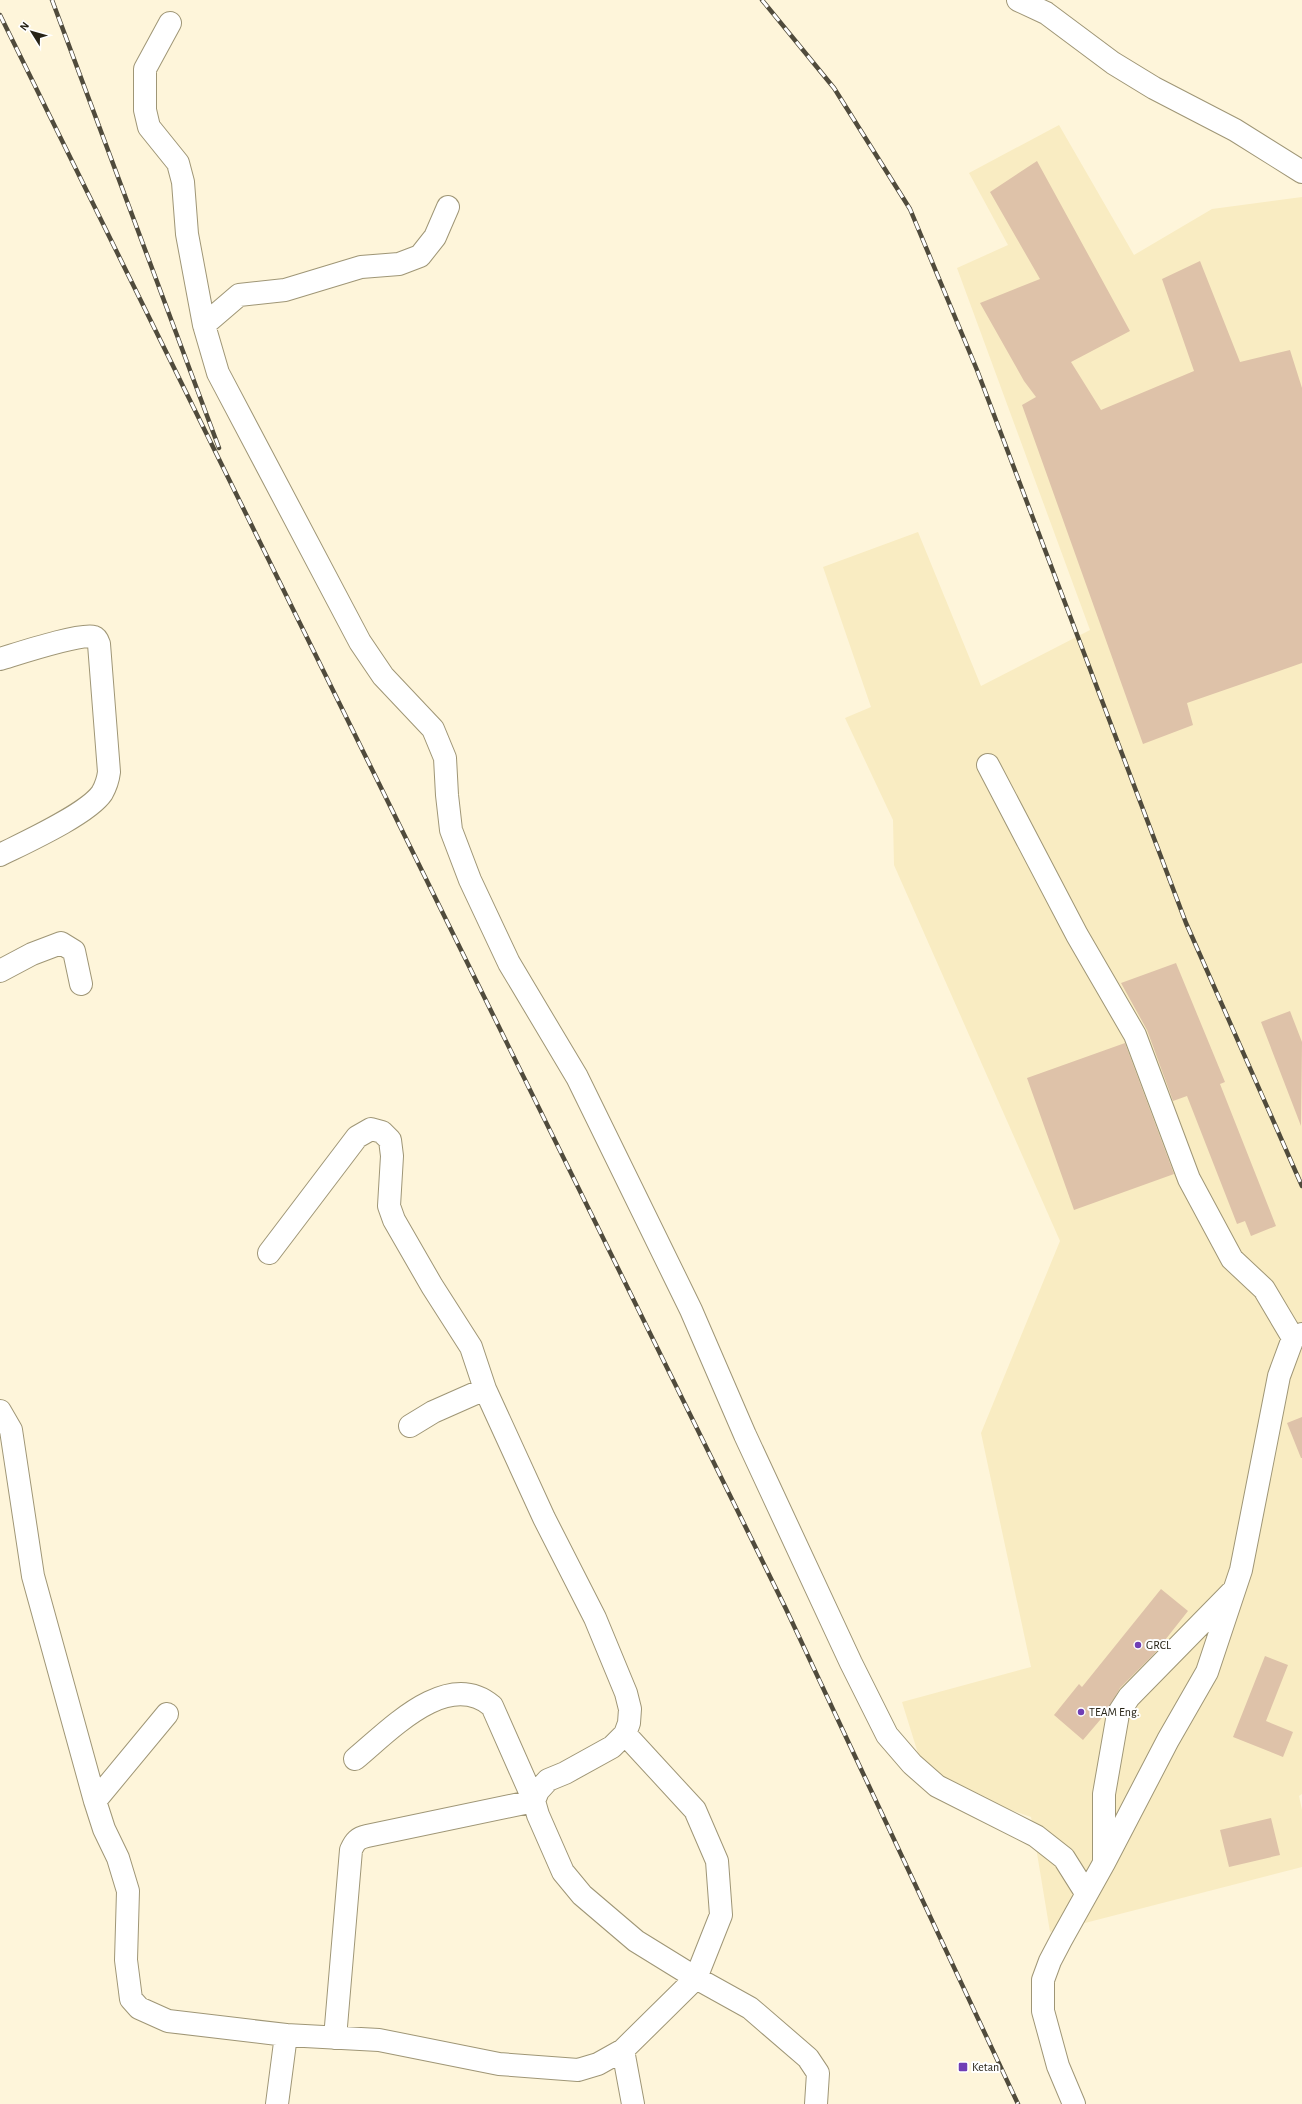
<svg xmlns="http://www.w3.org/2000/svg" width="1302" height="2104" font-family="'Alegreya Sans',sans-serif">
	<rect width="100%" height="100%" fill="#fef5da"/>
	<path fill="#f9ecc2" d="M1059,125L1134,255L1212,209L1302,197V1794L1299,1796L1302,1810V1867L1050,1932L1031,1817L979,1799L921,1763L902,1702L1031,1667L981,1433L1060,1241L894,865L893,820L845,718L871,707L823,567L918,532L981,686L1090,630L957,268L1008,245L969,173Z"/>
	<path fill="#dec2a9" d="M1037,161L1130,331L1071,362L1101,410L1194,371L1162,279L1200,261L1240,362L1290,350L1302,388V663L1187,703L1193,725L1143,744L1022,405L1036,397L1024,381L980,303L1040,279L990,192Z
		M1176,963L1225,1082L1220,1084L1276,1226L1251,1236L1245,1221L1237,1224L1187,1096L1173,1101L1147,1030L1121,983Z
		M1290,1011L1302,1042L1301,1126L1261,1022Z
		M1125,1043L1174,1174L1074,1210L1027,1078Z
		M1302,1417V1458H1301L1287,1423Z
		M1161,1589L1188,1611L1154,1654L1120,1688L1106,1713L1083,1740L1054,1715L1079,1684L1082,1687Z
		M1265,1656L1288,1665L1266,1721L1293,1732L1283,1757L1233,1737Z
		M1271,1818L1280,1855L1229,1867L1220,1830Z"/>
	<g fill="none" stroke-linecap="round" stroke-linejoin="round">
		<defs>
			<path id="minor" d="M1018,0L1046,13L1113,63L1154,88L1235,130L1302,172
				M170,23L145,69V110L149,127L178,163L183,182L187,234L204,325L218,373L360,642L383,676L433,729L445,758L447,795L451,830L470,880L509,963L577,1077L691,1310L745,1435L851,1663L887,1735L912,1764L937,1786L1036,1836L1064,1858L1086,1893
				M204,325L239,295L285,290L361,267L399,264L420,256L435,237L448,207
				M0,659C17,654 80,633 94,637C97,638 98,641 99,644L109,772C108,780 106,786 102,793C88,814 24,843 0,855
				M988,765L1077,935L1135,1035L1189,1179L1232,1259L1264,1289L1293,1338
				M0,971L32,954L61,943L74,951L81,984
				M269,1253L357,1137L371,1129L382,1132L390,1140L392,1156L389,1206L394,1220L432,1286L471,1347L485,1389L544,1518L595,1618L626,1693L630,1709L629,1723L625,1734L612,1747L565,1773L548,1780L538,1791L534,1801
				M0,1411L11,1430L33,1576L95,1801L104,1829L118,1858L128,1891L126,1960L131,1999L139,2008L168,2021L286,2035L379,2040L499,2064L578,2070L598,2064L623,2050L696,1978L721,1915L717,1861L695,1810L625,1734
				M410,1426L433,1412L485,1389
				M355,1759C389,1731 447,1668 492,1706L534,1801L538,1815L563,1872L582,1895L636,1941L696,1978L750,2008L808,2058L818,2073L816,2104
				M95,1801L167,1714
				M1104,1860V1794L1118,1714L1129,1697L1231,1593
				M335,2038L351,1850C355,1841 358,1838 367,1836L534,1801
				M623,2050L633,2104
				M277,2104L286,2035
				M1074,2104L1058,2066L1043,2011V1980L1050,1961L1061,1940L1104,1863L1168,1740L1207,1672L1241,1570L1279,1376L1293,1338L1302,1334"/>
		</defs>
		<use href="#minor" stroke="#9f9676" stroke-width="24"/>
		<use href="#minor" stroke="#fff" stroke-width="22"/>
		<defs>
			<path id="rail" d="M52,0L219,448
				M762,0L834,88L910,209L977,370L1186,923L1302,1186
				M0,15L786,1609L1018,2104"/>
		</defs>
		<use href="#rail" stroke="#504b3c" stroke-width="4.5"/>
		<use href="#rail" stroke="#fff" stroke-width="3" stroke-dasharray="9" stroke-linecap="butt"/>
	</g>
	<g fill="#6f3eb5" stroke="#fff" stroke-width="1.5">
		<circle cx="1138" cy="1645" r="4"/>
		<circle cx="1081" cy="1712" r="4"/>
		<rect x="958" y="2062" width="10" height="10" rx="2"/>
	</g>
	<g text-anchor="middle" stroke-width="4" stroke-linejoin="round" paint-order="stroke">
		<g font-size="12" fill="#272316" stroke="#fff" text-anchor="start">
			<text x="1146" y="1649">GRCL</text>
			<text x="1089" y="1716">TEAM Eng.</text>
			<text x="972" y="2071">Ketan</text>
		</g>
	</g>
	<g transform="translate(32 32) rotate(307)" stroke="#ffffff" stroke-width="3" paint-order="stroke">
	<path d="M0-3L7 15L0 10L-7 15Z" fill="#272316"/>
	<text y="-6" font-size="11" font-weight="bold" text-anchor="middle" fill="#272316">N</text>
	</g>
</svg>
